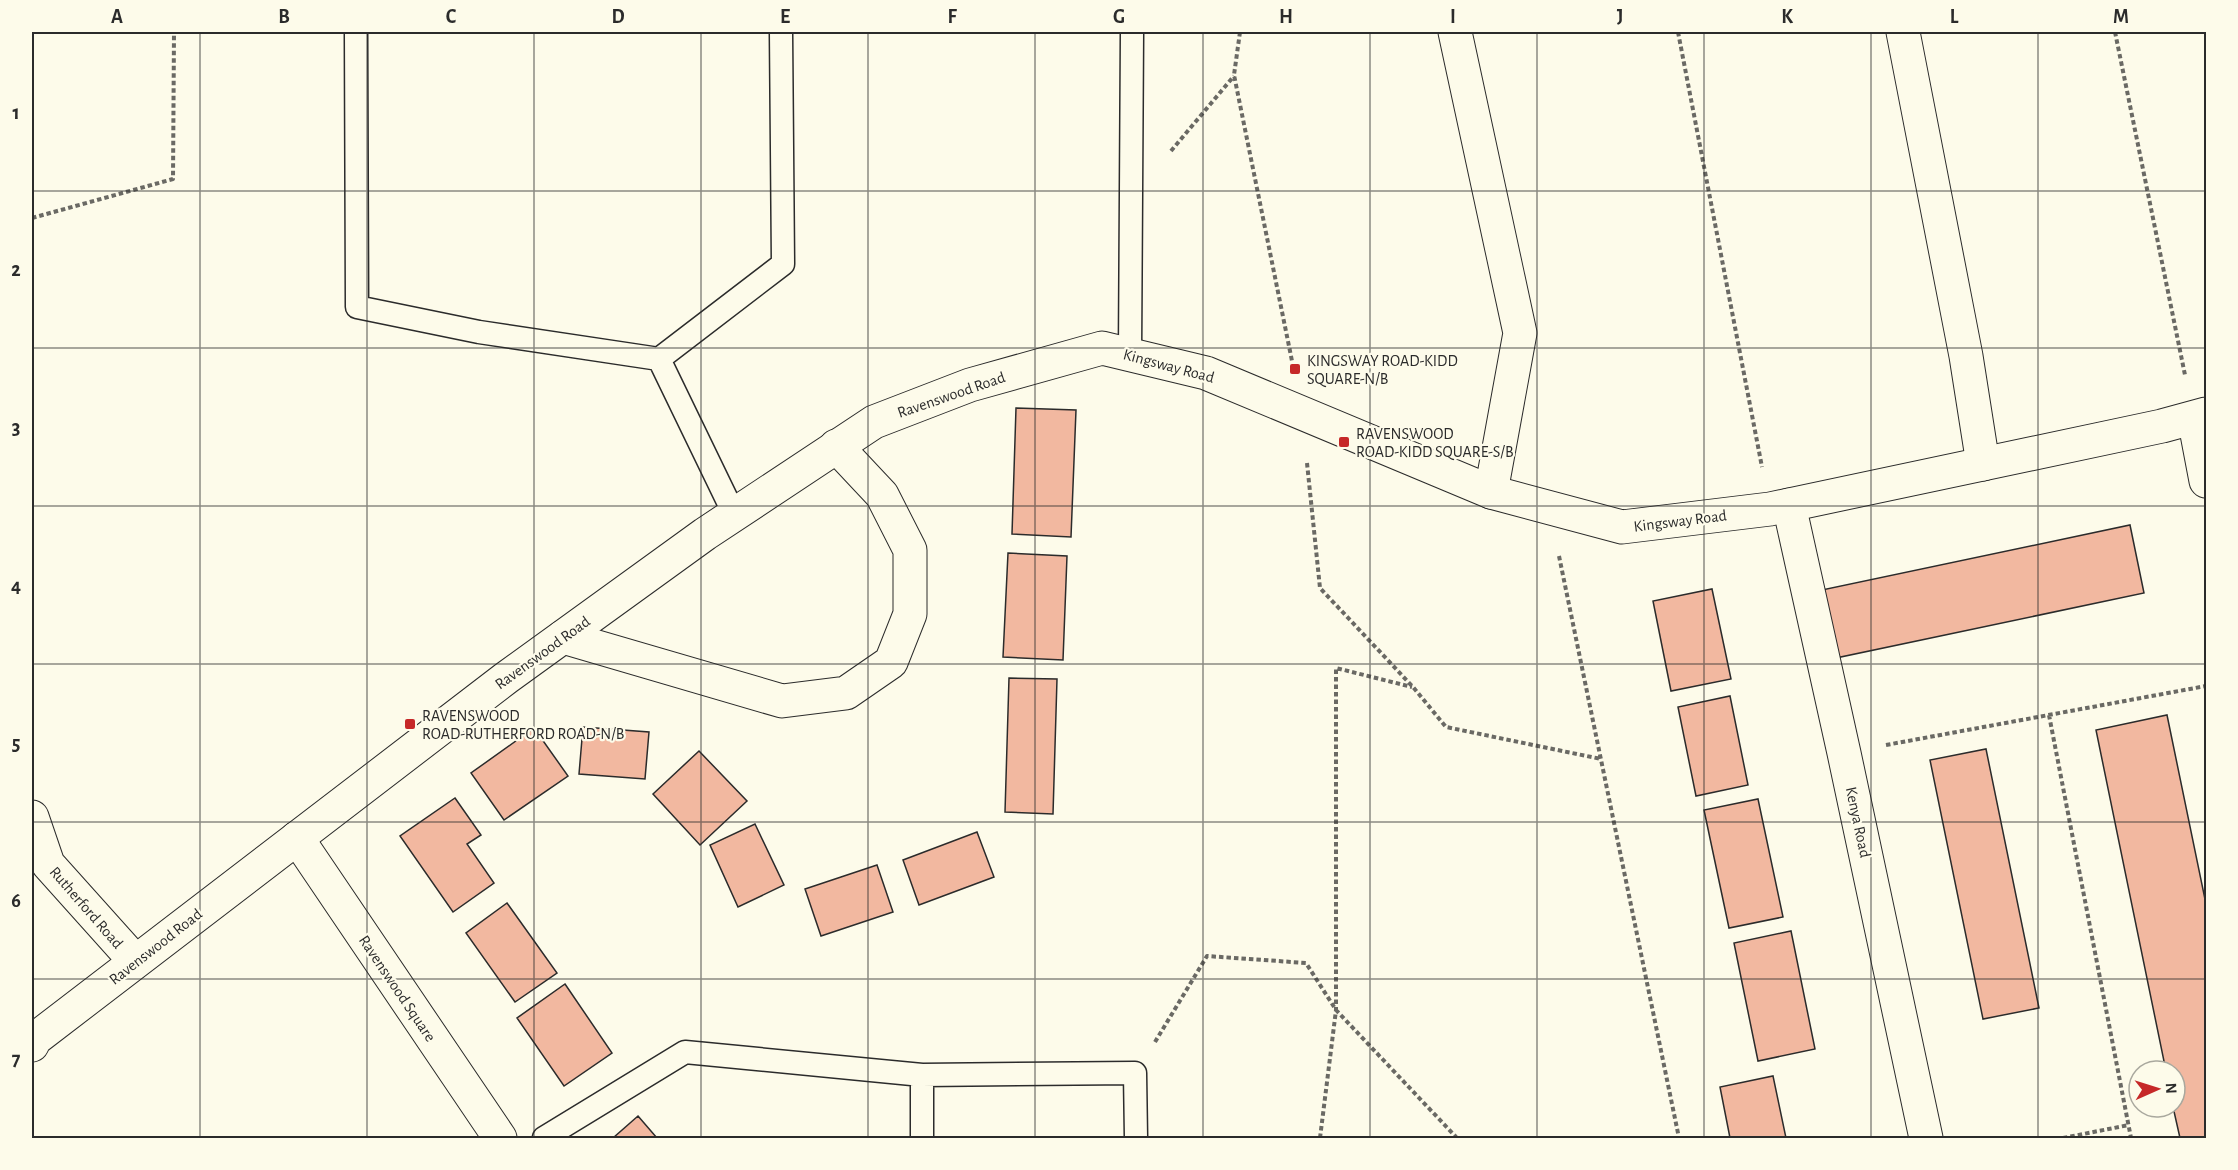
<svg xmlns="http://www.w3.org/2000/svg" width="2238" height="1170" font-family="'Alegreya Sans',sans-serif">
	<rect width="100%" height="100%" fill="#fdfbea"/>
	<path fill="#f2b8a0" stroke="#2b2b2b" stroke-width="1.5" d="M1016,408L1076,410L1071,537L1012,534Z
		M2130,525L2144,593L1831,659L1817,591Z
		M1008,553L1067,556L1063,660L1003,657Z
		M1712,589L1731,679L1671,691L1653,601Z
		M1009,678L1057,679L1053,814L1005,812Z
		M1730,696L1748,785L1696,796L1678,707Z
		M2167,715L2206,904V1138H2180L2173,1107H2175V1071H2166L2096,730Z
		M583,727L649,732L645,779L579,774Z
		M534,728L568,776L504,820L471,773Z
		M1986,749L2039,1008L1983,1019L1930,760Z
		M699,751L747,801L700,845L653,794Z
		M455,798L481,835L467,844L494,883L453,912L400,836Z
		M1758,799L1783,917L1729,928L1704,810Z
		M755,824L784,885L738,907L710,845Z
		M977,832L994,877L919,905L903,860Z
		M877,865L893,912L821,936L805,889Z
		M507,903L557,973L515,1002L466,933Z
		M1791,931L1815,1049L1758,1061L1734,943Z
		M565,984L612,1053L564,1086L517,1018Z
		M1773,1076L1786,1138H1730L1720,1087Z
		M638,1116L657,1138H613Z"/>
	<g fill="none" stroke-linecap="round" stroke-linejoin="round">
		<defs>
			<path id="service" d="M356,32L357,307L479,332L659,359L734,514
				M1130,354L1132,32
				M659,359L783,264L781,32
				M922,1075V1138
				M544,1138L685,1052L922,1075L1135,1073L1136,1138"/>
			<path id="minor" d="M1455,32L1520,333L1491,492
				M1903,32L1966,356L1983,464
				M2194,418L2206,481
				M1789,505L1844,753L1926,1138
				M563,637L782,701L846,693L891,662L910,614V550L882,495L836,446
				M32,817L48,864L135,961
				M297,838L500,1138"/>
			<path id="tertiary" d="M32,1045L35,1039L506,678L705,534L874,422L970,385L1102,348L1206,373L1491,492L1622,527L1770,509L2162,426L2206,414"/>
		</defs>
		<use href="#service" stroke="#2b2b2b" stroke-width="25"/>
		<use href="#minor" stroke="#2b2b2b" stroke-width="35"/>
		<use href="#tertiary" stroke="#2b2b2b" stroke-width="35"/>
		<path stroke="#6a6964" stroke-width="4" stroke-dasharray="4.5 3" stroke-linecap="butt" d="M1240,32L1234,75L1292,361
			M1678,32L1762,467
			M2115,32L2185,375
			M1171,151L1234,76
			M32,218L173,179L174,32
			M1307,463L1320,588L1413,687L1446,727L1601,759
			M1559,556L1679,1138
			M2049,715L2131,1138
			M1886,745L2206,686
			M1155,1042L1207,956L1306,963L1336,1010L1457,1138
			M1320,1138L1336,1010V668L1412,687
			M2063,1138L2129,1125"/>
		<use href="#service" stroke="#fdfbea" stroke-width="22"/>
		<use href="#minor" stroke="#fdfbea" stroke-width="33"/>
		<use href="#tertiary" stroke="#fdfbea" stroke-width="33"/>
	</g>
	<path fill="none" stroke="#2b2b2b" stroke-width="1.5" stroke-opacity="0.55" d="M200,32V1138M367,32V1138M534,32V1138M701,32V1138M868,32V1138M1035,32V1138M1203,32V1138M1370,32V1138M1537,32V1138M1704,32V1138M1871,32V1138M2038,32V1138M32,191H2206M32,348H2206M32,506H2206M32,664H2206M32,822H2206M32,979H2206"/>
	<g fill="#c62828" stroke="#fdfbea" stroke-width="2">
		<rect x="1289" y="363" width="12" height="12" rx="3"/>
		<rect x="1338" y="436" width="12" height="12" rx="3"/>
		<rect x="404" y="718" width="12" height="12" rx="3"/>
	</g>
	<g text-anchor="middle" stroke-width="4.5" stroke-linejoin="round" paint-order="stroke">
		<g font-size="16" fill="#2b2b2b" stroke="#fdfbea" text-anchor="start">
			<text x="1307" y="366">KINGSWAY ROAD-KIDD<tspan x="1307" dy="18">SQUARE-N/B</tspan></text>
			<text x="1356" y="439">RAVENSWOOD<tspan x="1356" dy="18">ROAD-KIDD SQUARE-S/B</tspan></text>
			<text x="422" y="721">RAVENSWOOD<tspan x="422" dy="18">ROAD-RUTHERFORD ROAD-N/B</tspan></text>
		</g>
		<g font-size="16" fill="#2b2b2b" stroke="#fdfbea">
			<text transform="translate(1169 365) rotate(15)" y="6">Kingsway Road</text>
			<text transform="translate(951 394) rotate(-19)" y="6">Ravenswood Road</text>
			<text transform="translate(1680 520) rotate(-7)" y="6">Kingsway Road</text>
			<text transform="translate(542 652) rotate(-36)" y="6">Ravenswood Road</text>
			<text transform="translate(1859 822) rotate(78)" y="6">Kenya Road</text>
			<text transform="translate(87 907) rotate(49)" y="6">Rutherford Road</text>
			<text transform="translate(155 946) rotate(-38)" y="6">Ravenswood Road</text>
			<text transform="translate(398 988) rotate(56)" y="6">Ravenswood Square</text>
		</g>
	</g>
	<rect width="2238" height="1170" fill="none" stroke="#fdfbea" stroke-width="66"/>
	<g transform="translate(2157 1089) rotate(87)"><circle r="28" fill="#fdfbea" stroke="#a9a89e" stroke-width="1.5"/>
	<path d="M0-4.5L10 22L0 15L-10 22Z" fill="#c62828"/>
	<text y="-9" font-size="16" font-weight="bold" text-anchor="middle" fill="#2b2b2b">N</text>
	</g>
	<rect x="33" y="33" width="2172" height="1104" fill="none" stroke="#2b2b2b" stroke-width="2"/>
	<g font-size="20" text-anchor="middle" font-weight="bold" fill="#2b2b2b">
		<text x="117" y="23">A</text>
		<text x="284" y="23">B</text>
		<text x="451" y="23">C</text>
		<text x="618" y="23">D</text>
		<text x="785" y="23">E</text>
		<text x="952" y="23">F</text>
		<text x="1119" y="23">G</text>
		<text x="1286" y="23">H</text>
		<text x="1453" y="23">I</text>
		<text x="1620" y="23">J</text>
		<text x="1787" y="23">K</text>
		<text x="1954" y="23">L</text>
		<text x="2121" y="23">M</text>
		<text x="16" y="119">1</text>
		<text x="16" y="276">2</text>
		<text x="16" y="434">3</text>
		<text x="16" y="592">4</text>
		<text x="16" y="750">5</text>
		<text x="16" y="907">6</text>
		<text x="16" y="1065">7</text>
	</g>
</svg>
